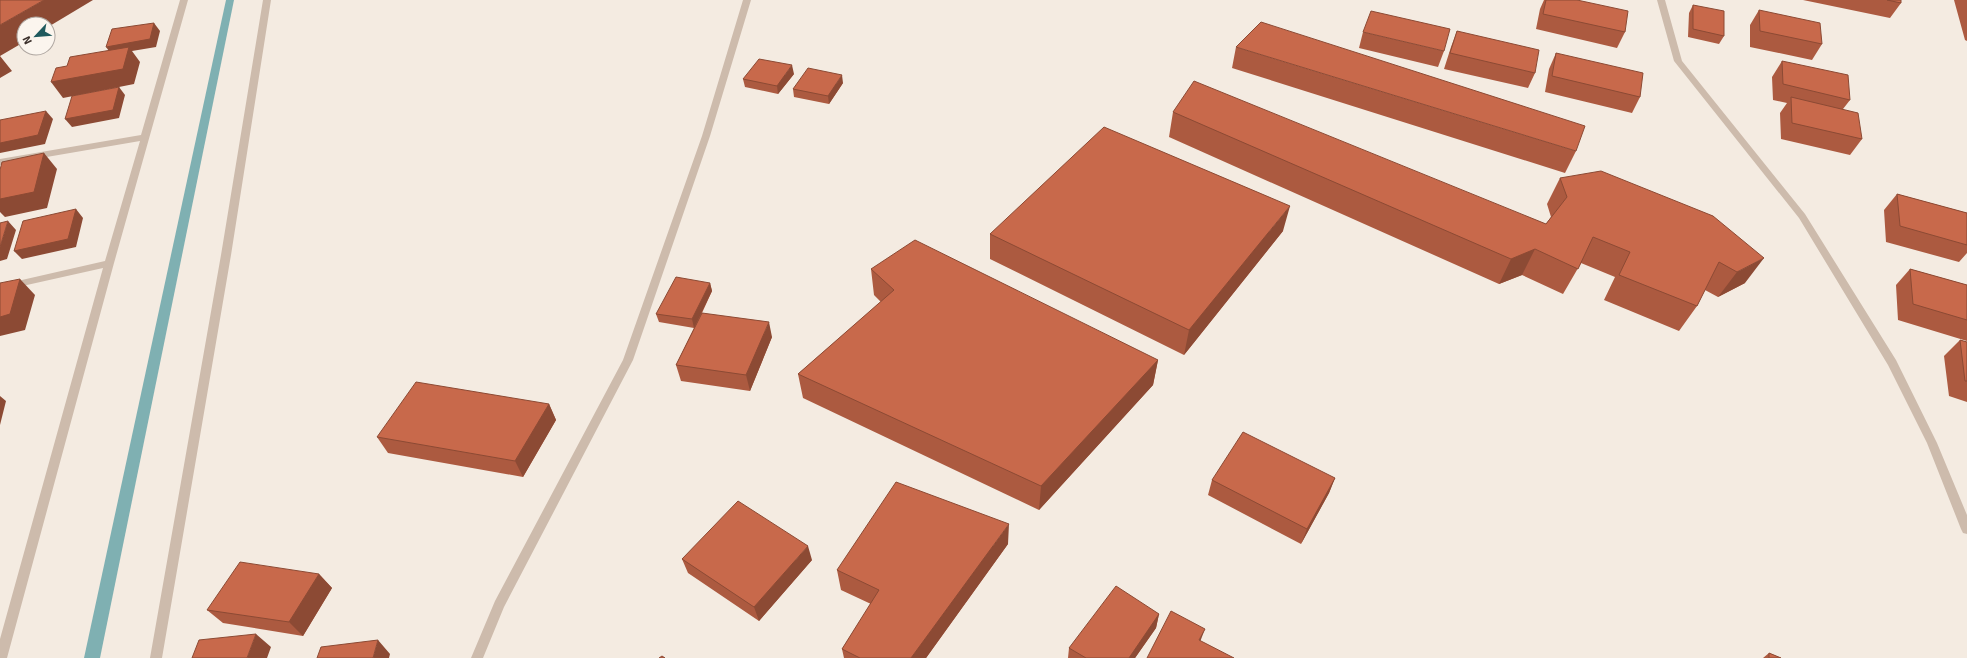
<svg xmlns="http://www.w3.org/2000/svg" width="1967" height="658" font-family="Signika,sans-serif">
	<rect width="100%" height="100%" fill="#f4ebe1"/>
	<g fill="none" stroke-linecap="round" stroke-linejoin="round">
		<path fill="#7fb0b2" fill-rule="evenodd" d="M226,0H234L100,658H84Z"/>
		<path fill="#cdbbac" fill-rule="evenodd" d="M180,0H188L114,263L7,658H0V639L103,268L0,291V285L105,261L140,141L0,165V159L141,135Z
			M263,0H271L231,255L162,658H150L221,255Z
			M743,0H751L710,136L633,360L504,607L483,658H471L495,601L623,360L702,136Z"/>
		<path fill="#cdbbac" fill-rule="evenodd" d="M1657,0H1665L1682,61L1805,214L1896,360L1937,443L1967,515V534L1963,533L1961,529L1927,443L1888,365L1799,218L1674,61Z"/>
	</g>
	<path fill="#ac5a40" d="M1544,0H1577L1625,32L1617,48L1536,29L1540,9Z
		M1803,0H1901V3L1890,18Z
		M1954,0H1967V41L1965,40Z
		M1693,5L1724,36L1719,44L1688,37L1689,13Z
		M1759,10L1822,44L1812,60L1750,47V25Z
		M1457,31L1535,73L1528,88L1444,69L1451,47Z
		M1363,32L1444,51L1438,67L1359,48Z
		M1236,47L1576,151L1565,173L1232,68Z
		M1556,53L1640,97L1632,113L1545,92L1549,69Z
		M1782,61L1850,100L1843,109L1862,139L1850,155L1781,139L1780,113L1787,103L1773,100L1772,77Z
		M794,74L778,94L745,87L743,79Z
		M843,83L829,104L794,97L793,89Z
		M1173,112L1546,224L1551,217L1547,204L1560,178L1713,216L1745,283L1718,297L1705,290L1697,306L1679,331L1604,300L1615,277L1581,263L1563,294L1522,275L1499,284L1169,137Z
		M1897,194L1967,213V253L1959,262L1886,242L1884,210Z
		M1283,231L1184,355L990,259V234Z
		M871,269L1158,360L1153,385L1039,510L803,398L798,374L881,302L874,295Z
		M1910,269L1967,285V341L1898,320L1896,285Z
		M710,283L712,291L702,313L772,337L750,391L681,381L676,365L694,328L659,322L656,314Z
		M1960,340L1967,342V402L1949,396L1944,356Z
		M549,404L556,420L523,477L388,453L377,437Z
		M1335,478L1329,493L1301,544L1208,495L1212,480Z
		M1008,544L926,658H844L842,649L871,604L841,590L837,570Z
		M682,559L812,560L759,621L688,573Z
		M319,574L332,588L303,636L223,623L207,610Z
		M1159,614L1156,628L1135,658H1068L1069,648Z
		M1769,653L1781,658H1763Z"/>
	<path fill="#8c4a34" d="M44,0H93L48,27V24H24V42L0,56L12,71L0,78V25Z
		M154,23L160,31L156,47L132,51L140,62L134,84L119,87L125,95L119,118L72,127L65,119L119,87L63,98L51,82L112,55L106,47Z
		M792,65L794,74L778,94L777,86Z
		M842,75L843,83L829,104L828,96Z
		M46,111L53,119L45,144L0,153V143Z
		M44,153L57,169L47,208L5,217L0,212V199Z
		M1290,206L1283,231L1184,355L1189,330Z
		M76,209L83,218L76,247L22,259L14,251Z
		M8,221L16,230L7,259L0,261V247Z
		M1535,249L1522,275L1499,284L1511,259Z
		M1764,258L1745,283L1718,297L1737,272Z
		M20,279L35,295L25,330L0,336V317Z
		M710,283L712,291L694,328L692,319Z
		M769,322L772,337L750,391L746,375Z
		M1158,360L1153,385L1039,510L1041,486Z
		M0,396L6,401L0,425Z
		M549,404L556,420L523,477L515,461Z
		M1335,478L1329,493L1301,544L1307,529Z
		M1009,524L1008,544L926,658H911Z
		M808,546L812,560L759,621L754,607Z
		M319,574L332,588L303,636L289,622Z
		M1159,614L1156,628L1135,658H1129Z
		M1205,629L1200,642L1199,640Z
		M256,634L271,647L267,658H247Z
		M378,640L390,654L389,658H373Z"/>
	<path fill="#c8694b" stroke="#8c4a34" d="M0,0H44L0,25Z
		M1546,0H1577L1628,11L1625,32L1543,14Z
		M1887,0H1901V3Z
		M1693,5L1724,11V36L1693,29Z
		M1759,10L1820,23L1822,44L1760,31Z
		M1371,11L1450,29L1444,51L1363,32Z
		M1261,22L1585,126L1576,151L1236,47Z
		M154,23L150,39L106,47L112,29Z
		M1457,31L1539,50L1535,73L1450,53Z
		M129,47L123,69L51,82L56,68L67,66L70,57Z
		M1556,53L1643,73L1640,97L1552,76Z
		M759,59L792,65L777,86L743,79Z
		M1782,61L1848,75L1850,100L1783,84Z
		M808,68L842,75L828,96L793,89Z
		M1194,81L1546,224L1567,197L1560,178L1601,171L1713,216L1764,258L1737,272L1719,262L1697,306L1619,275L1630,252L1593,237L1578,269L1535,249L1511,259L1173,112Z
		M119,87L113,110L65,119L72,96Z
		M1791,97L1858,113L1862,139L1792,123Z
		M46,111L38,135L0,143V120Z
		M1104,127L1290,206L1189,330L990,234Z
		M44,153L34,192L0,199V170L2,162Z
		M1897,194L1967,213V245L1900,226Z
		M76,209L68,239L14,251L23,221Z
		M8,221L0,247V223Z
		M915,240L1158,360L1041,486L798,374L894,290L871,269Z
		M1910,269L1967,285V320L1913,304Z
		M676,277L710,283L692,319L656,314Z
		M20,279L10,314L0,317V283Z
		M702,313L769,322L746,375L676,365Z
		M1960,340L1967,342V381H1965Z
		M416,382L549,404L515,461L377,437Z
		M1243,432L1335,478L1307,529L1212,480Z
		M896,482L1009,524L911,658H860L842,649L879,590L837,570Z
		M738,501L808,546L754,607L682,559Z
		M240,562L319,574L289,622L207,610Z
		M1116,586L1159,614L1129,658H1086L1069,648Z
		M1171,611L1205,629L1199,640L1234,658H1147Z
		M256,634L247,658H192L199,640Z
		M378,640L373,658H317L321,647Z
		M1769,653L1781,658H1769Z
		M662,656L665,658H659Z"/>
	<g transform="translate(36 36) rotate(244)"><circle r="19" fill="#fbf5ee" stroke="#aea6a0"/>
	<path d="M0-3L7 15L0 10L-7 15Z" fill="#1f5a5e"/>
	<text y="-6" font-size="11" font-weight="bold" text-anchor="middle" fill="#3b302b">N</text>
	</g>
</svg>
